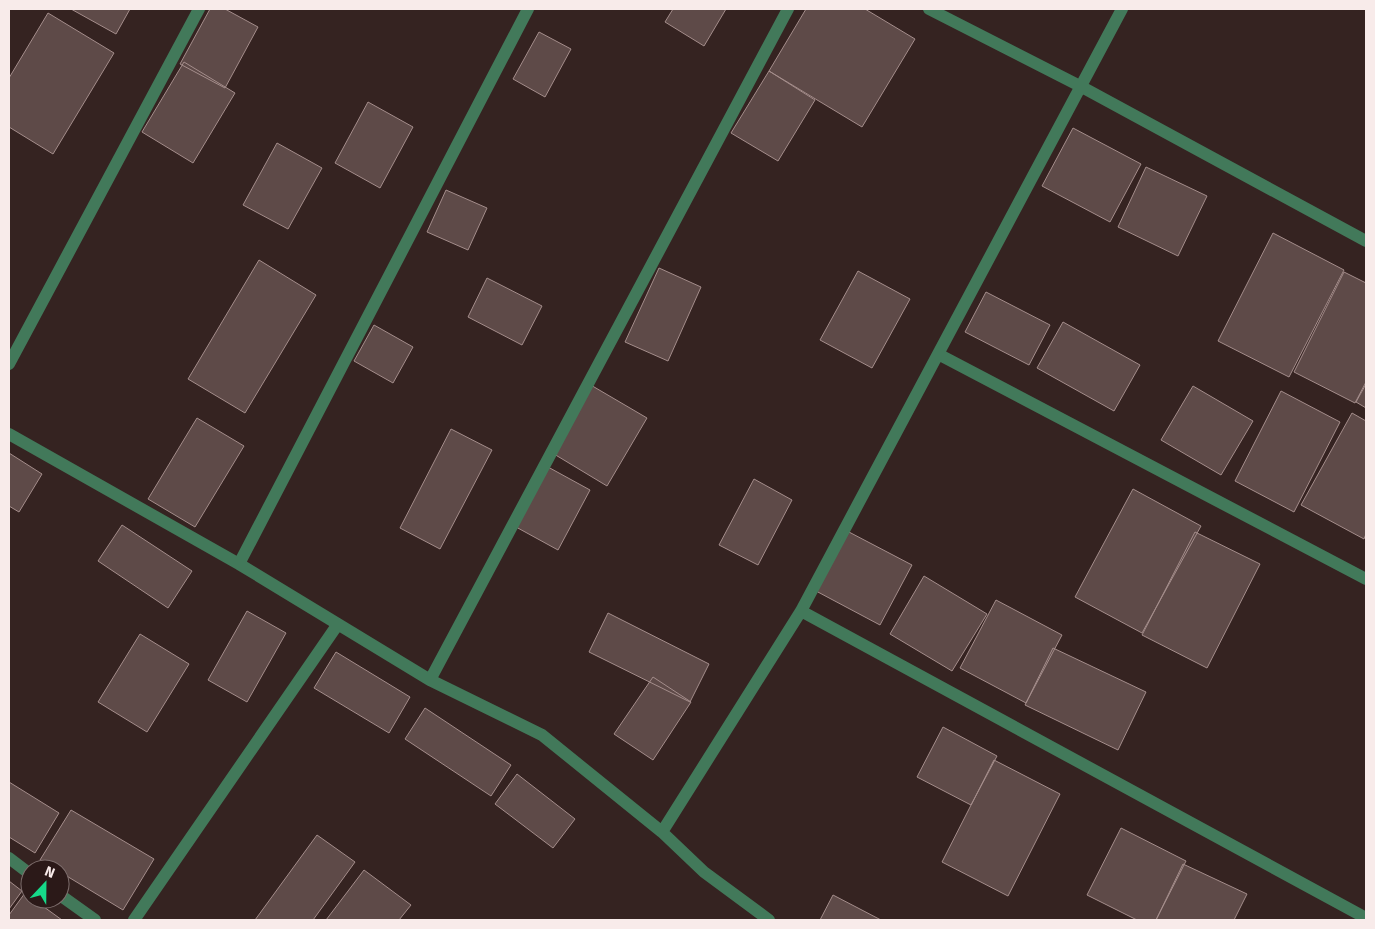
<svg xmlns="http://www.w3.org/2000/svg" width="1375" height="929" font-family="'Fira Sans',sans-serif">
	<rect width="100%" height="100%" fill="#352321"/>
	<path fill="#5e4a48" stroke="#a48d8b" d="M71,9H130L116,34Z
		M210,9H225L258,27L225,88L180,64Z
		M673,9H726L704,46L665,22Z
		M806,9H865L915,39L862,127L769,71Z
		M48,13L114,53L53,154L9,127V78Z
		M539,32L571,49L545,97L513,79Z
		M184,62L235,93L193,163L142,132Z
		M769,71L815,100L778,161L731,133Z
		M368,102L413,127L380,188L335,163Z
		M1073,128L1141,164L1110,222L1042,186Z
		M277,143L322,168L288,229L243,205Z
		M1146,167L1207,196L1178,256L1118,227Z
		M446,190L487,208L468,250L427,232Z
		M1273,233L1344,270L1289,377L1218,341Z
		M259,260L316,295L245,413L188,379Z
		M659,268L701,287L668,361L625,342Z
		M858,271L910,299L872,368L820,340Z
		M1344,272L1366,283V382L1355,403L1294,372Z
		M487,278L542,306L522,345L468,317Z
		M986,292L1050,325L1029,365L965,332Z
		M1063,322L1140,365L1114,411L1037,368Z
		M374,325L413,347L393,383L354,361Z
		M589,384L647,418L607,486L549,451Z
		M1366,384V408L1356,402Z
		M1193,386L1253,421L1221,475L1161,440Z
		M1281,391L1340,422L1294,512L1235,481Z
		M1352,413L1366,421V534L1364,539L1301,505Z
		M197,418L244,446L195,527L148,499Z
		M451,429L492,450L440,549L400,528Z
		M9,453L42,474L19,512L9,506Z
		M548,467L590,490L558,550L516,527Z
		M754,479L792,500L758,565L719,545Z
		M1133,489L1201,526L1142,633L1075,597Z
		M122,525L192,571L168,608L98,561Z
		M847,531L912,565L880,625L816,591Z
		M1195,532L1260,564L1207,668L1142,635Z
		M924,576L987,614L952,671L890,634Z
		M996,600L1062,635L1026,703L960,668Z
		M247,611L286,633L247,702L208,680Z
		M608,613L709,664L690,702L589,652Z
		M140,634L189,664L147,732L98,702Z
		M1053,648L1146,692L1118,750L1025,705Z
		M336,652L410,697L389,733L314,688Z
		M653,677L691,702L653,760L614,734Z
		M425,708L511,765L491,796L405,739Z
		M943,727L997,756L971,805L917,777Z
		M994,760L1060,794L1008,896L942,862Z
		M517,774L575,819L553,848L495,804Z
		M9,782L59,813L35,853L9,837Z
		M71,810L154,859L123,910L60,872V869H54L40,860Z
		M1121,828L1186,861L1156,920H1137L1087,895Z
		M317,835L355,862L313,920H255Z
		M1183,864L1247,894L1234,920H1156Z
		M364,870L411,905L399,920H326Z
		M9,881L22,891L9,909Z
		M25,893L30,897V899H33L62,920H9V915Z
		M833,895L881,920H820Z"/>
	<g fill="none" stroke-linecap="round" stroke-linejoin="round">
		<path stroke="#42795a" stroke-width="12" d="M929,9L1080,86L1366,241
			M938,354L1366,579
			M9,364L199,9
			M9,434L239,564L430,680L542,735L662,832L704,872L769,920
			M239,564L528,9
			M801,611L1366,918
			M430,680L788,9
			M662,832L801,611L1122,9
			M9,858L30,874
			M60,895L95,920
			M134,920L338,624"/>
	</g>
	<rect width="1375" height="929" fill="none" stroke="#f8ebea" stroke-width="20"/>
	<g transform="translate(45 884) rotate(22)"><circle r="24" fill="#2b1918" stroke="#7d6d6c"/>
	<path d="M0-4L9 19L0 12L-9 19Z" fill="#16d989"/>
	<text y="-8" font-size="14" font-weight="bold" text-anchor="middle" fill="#f8ebea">N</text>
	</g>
</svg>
